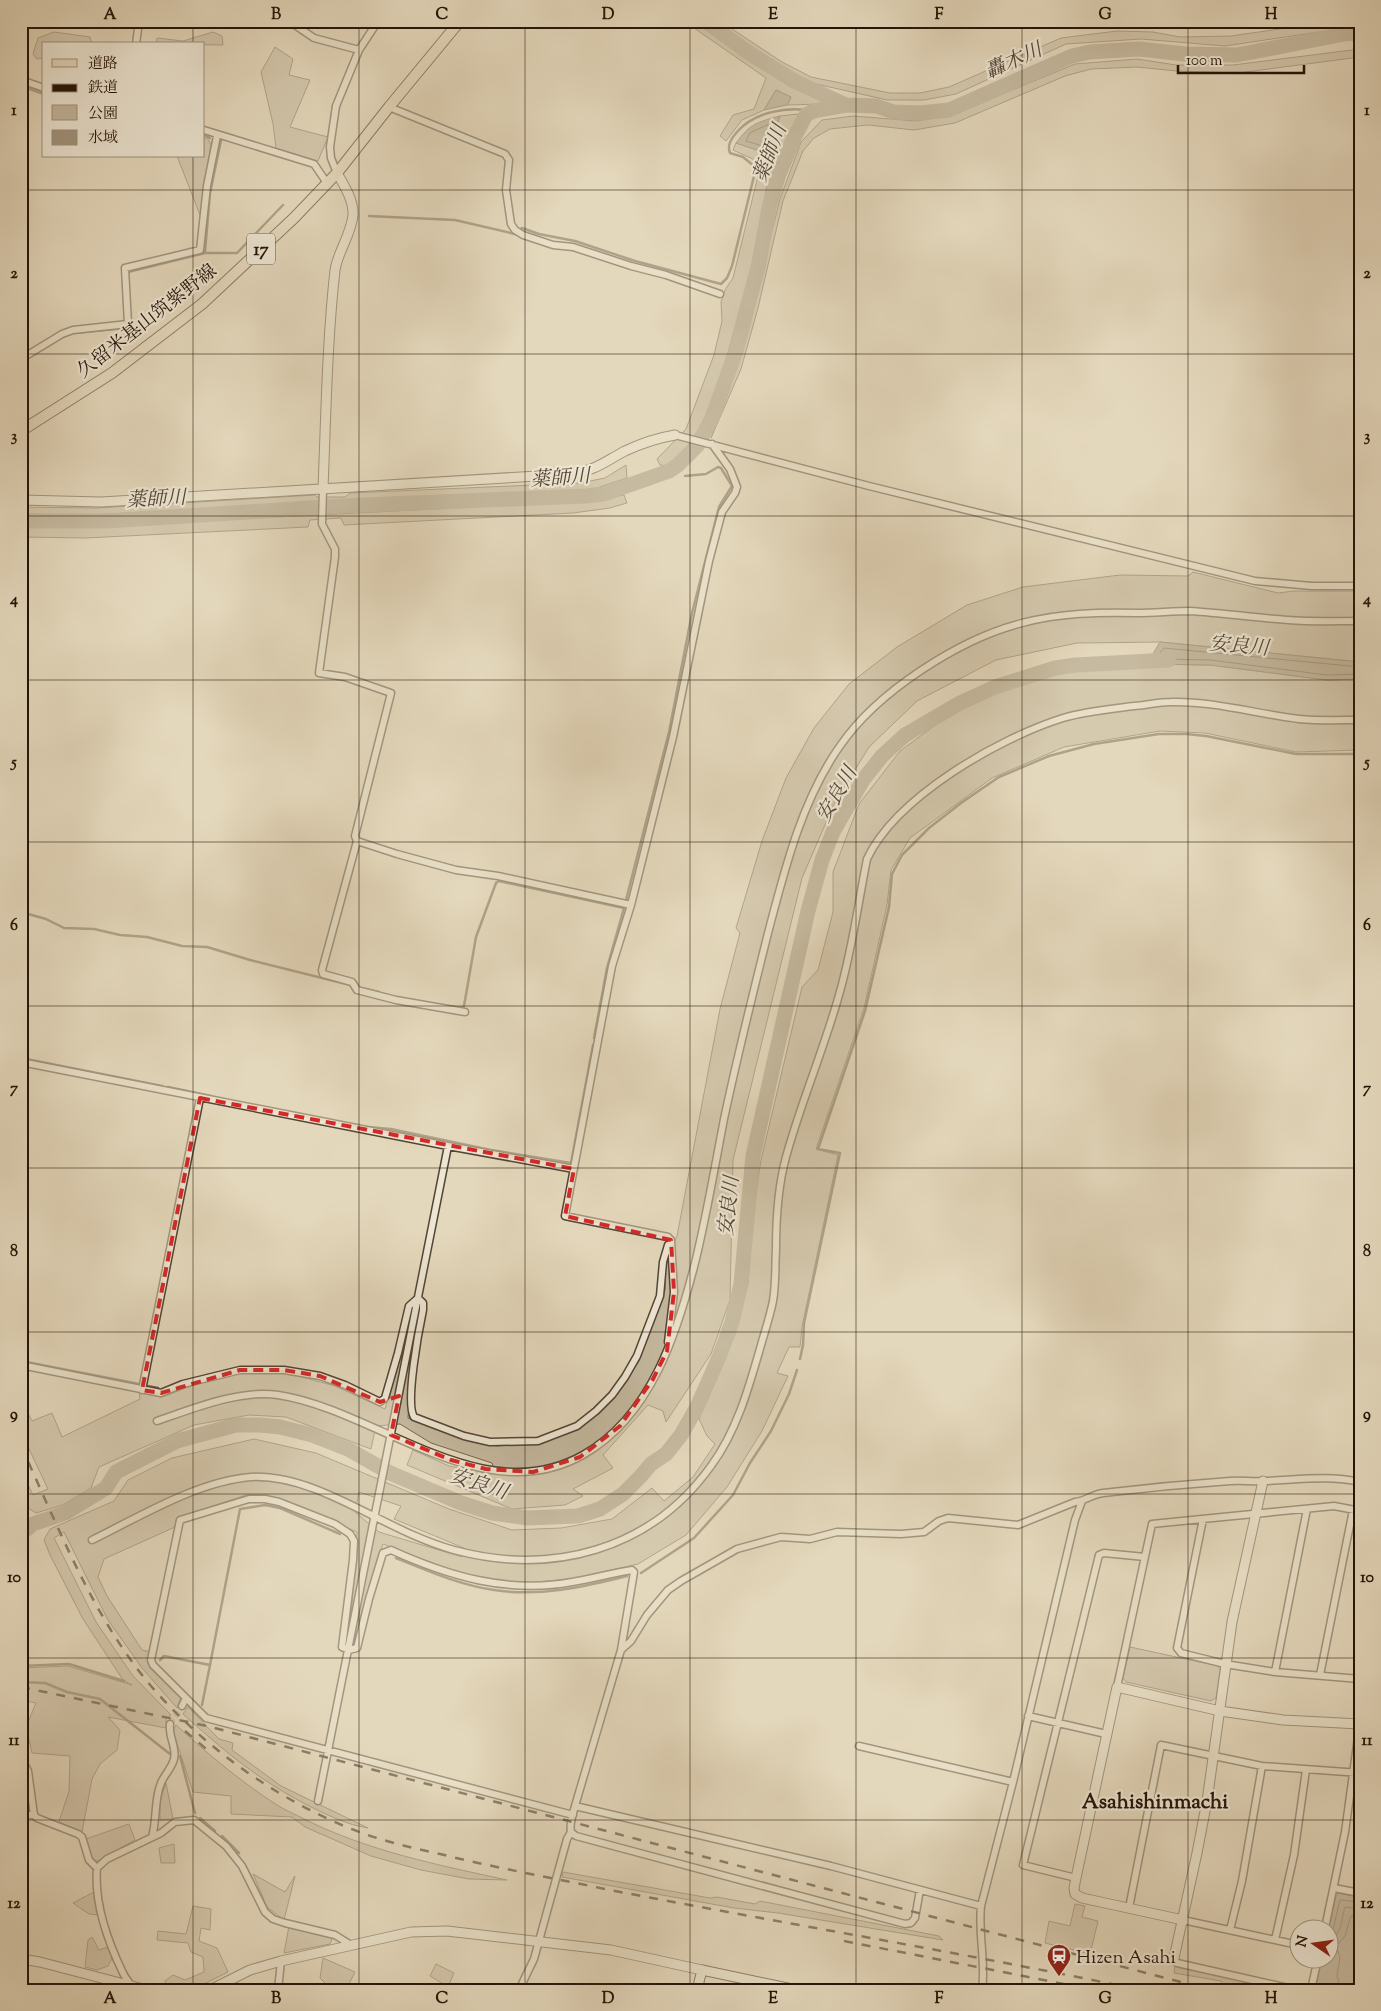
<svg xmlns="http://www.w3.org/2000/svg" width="1381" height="2011" font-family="'Sorts Mill Goudy','Noto Serif JP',serif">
	<rect width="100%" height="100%" fill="#e4d8bc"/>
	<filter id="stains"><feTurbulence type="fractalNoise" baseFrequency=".004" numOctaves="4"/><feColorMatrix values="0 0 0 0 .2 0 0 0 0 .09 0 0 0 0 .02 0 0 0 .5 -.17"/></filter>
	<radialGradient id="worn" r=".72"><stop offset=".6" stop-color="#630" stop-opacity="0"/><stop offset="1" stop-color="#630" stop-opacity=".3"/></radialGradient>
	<path fill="#c3b79d" stroke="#746552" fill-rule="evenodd" d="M684,21H697L776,75L822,99V104L787,105L791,97L776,90L764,110L742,120L726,141L720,136L733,115L754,109L766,78Z
		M712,21H720L782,62L811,77L890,93H920L949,87L1061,38L1117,31L1153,32L1180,37L1231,36L1335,21L1332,30L1225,46L1141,39L1066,44L956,94L924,100H887L812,83L752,49Z
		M54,32L90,37L92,44H44V58L37,59L33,54L38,38Z
		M213,32L222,36L223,45L156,44L157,38L183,41Z
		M275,47L293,59L289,75L310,80L290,127L328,137L318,161L276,148L273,124L261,72Z
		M1360,49V57L1238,73L1177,71L1137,67L1091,69L1065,76L955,123L914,130L868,125L830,129L814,138L803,151L783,201L758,308L741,369L711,438L738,365L780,199L801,142L822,120L853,116L916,121L952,115L1075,64L1137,59L1176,65H1233Z
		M798,114V119L767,186L751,269L719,385L704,422L680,457L668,466L660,465L657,459L686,429L714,355L722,321L721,302L725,290L733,278L759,172L755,160L733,150L736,143L766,153L780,116Z
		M204,137L208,139L211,145L200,215L177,156H204Z
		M626,465L627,478L591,490L89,515L21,514V507L96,508L315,495L317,497H345L350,493L580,483L605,478Z
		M624,495L627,503L610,508L573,513L344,525L341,518L310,520L308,527L85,538L21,537V527H83L590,501Z
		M1193,572L1278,593L1294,591H1360V662L1160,642L1077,643L996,660L917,701L869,747L834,804L802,878L733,1160L730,1300L711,1354L666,1422L663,1411L648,1405L603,1455L613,1468L573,1489L583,1496L565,1505L512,1509L407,1465L413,1450L449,1466L496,1474L492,1463L431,1443L400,1424L376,1426L371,1449L286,1417L249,1415L194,1425L99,1467L91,1488L63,1505L36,1513L25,1506L21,1519V1470L33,1495L48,1489L21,1432V1400L32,1421L52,1413L62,1437L140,1399L139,1393L162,1397L202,1382L246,1372L287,1373L335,1386L385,1409L404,1345L413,1347L408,1418L472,1442L497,1446L539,1443L580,1429L613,1399L639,1361L665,1290V1264L677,1236L720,1009L740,933L736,928L762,841L786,778L814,728L849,684L897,647L967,605L1023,587L1120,575L1188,576Z
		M1147,664L1210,665L1327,680L1360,679V750L1296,752L1205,733L1160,731L1064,747L992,778L910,838L891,870L887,905L864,1008L816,1149L838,1155L802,1327L800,1347H789L777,1373L788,1376L762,1431L727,1487L686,1535L638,1564L571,1579L524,1583L472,1578L383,1544L359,1621L351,1618L357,1532L272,1497L246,1495L177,1518L175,1527L104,1559L98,1577L107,1596L142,1650L150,1652L149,1665L181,1697L177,1708L142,1668L108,1620L64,1532L54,1538L96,1622L133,1676L171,1715L166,1719V1728L108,1717L120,1730L117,1750L100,1764L92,1779L82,1832L59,1822L69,1791L70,1756L32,1753L26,1727L36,1703L21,1700V1668L68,1666L132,1685L123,1680L83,1619L50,1555L44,1540L50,1529L114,1501L128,1480L172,1458L254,1439L316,1453L449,1509L512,1530L561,1528L612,1519L652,1488L664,1501L693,1477L715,1444L707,1436L699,1419L735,1334L748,1283L753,1212L761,1160L802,987L818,970L833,912V872L859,804L900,751L963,705L1063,670ZM359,1492L401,1506L394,1519L464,1548L462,1557L379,1532L355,1512Z
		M1130,1647L1218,1666L1220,1670L1216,1698L1211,1701L1126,1682L1123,1678Z
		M188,1707L219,1739L233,1743L232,1750L281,1786L368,1828C345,1824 332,1817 311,1807C260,1781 225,1752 183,1714Z
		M176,1725C208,1754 241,1782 277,1805C286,1811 295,1814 304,1819C368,1851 438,1865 507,1880L469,1879L421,1870L371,1856L305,1827L292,1817L231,1814V1796L193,1792L173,1731Z
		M166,1783L173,1819L160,1820V1801Z
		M129,1824L135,1840L98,1861L92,1860L86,1839Z
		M174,1844L175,1863H161L159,1848Z
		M563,1872L710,1898L717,1897L755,1904L760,1901L939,1936L943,1940L778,1913L734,1908L562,1877Z
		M253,1874L285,1892L295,1876L284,1920L267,1907Z
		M94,1892L98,1915L89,1914L73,1903Z
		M1075,1904L1085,1906L1082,1917L1098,1921L1090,1954L1045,1943L1049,1921L1070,1926Z
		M193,1906L211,1909L210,1930L201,1928L199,1941L217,1948L228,1972L194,1989H166L165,1981L173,1975L185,1980L204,1972L203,1957L191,1952L188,1943L157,1940L158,1931L186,1934Z
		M289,1926L333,1937L330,1944L284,1953Z
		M92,1937L99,1950L108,1947L112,1958L108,1966L97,1970L85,1967L88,1940Z
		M323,1958L355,1972L346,1990H321L325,1983L320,1978Z
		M436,1964L454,1973L448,1987L430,1976Z
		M1175,1966L1284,1990H1240L1224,1986L1221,1981L1174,1973Z"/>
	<path fill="#a3957e" stroke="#70614e" d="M776,90L791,97L787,105L764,110Z
		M780,116L766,153L736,143C750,124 757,122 780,116Z
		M1160,642L1360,662V679L1327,680L1210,665L1147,664Z
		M1339,1893L1360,1898V1990H1322V1987L1316,1985L1322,1959L1328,1958V1928L1336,1896Z"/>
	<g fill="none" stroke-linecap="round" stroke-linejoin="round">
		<path stroke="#645442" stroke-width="1" d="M768,125L770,128L763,146L746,141L750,133Z
			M1360,667L1164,648L1157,656L1159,659L1210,660L1327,675L1360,674
			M1328,1933L1333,1929L1340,1900L1360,1902
			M1328,1940C1343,1936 1341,1919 1345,1907L1360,1909
			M1341,1990L1337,1976L1340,1957L1336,1946L1345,1936L1351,1916H1360"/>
		<path stroke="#70614e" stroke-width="2.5" d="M1338,21L1344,34
			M21,86L44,94
			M204,135L210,138
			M369,216L455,220L515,234L522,228L539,234L575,241L635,261L721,284L727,278L732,266L755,172L754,166L743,157L730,153C727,145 731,139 737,132C754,112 787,106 813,111
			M205,252L210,193L221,140
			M128,273V272L205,253H237L283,205
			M74,333L126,328
			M54,342L67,335
			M21,912L46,919L64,928L94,929L120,935L147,937L182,946L207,947L250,960L350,985
			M357,987L379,992
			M457,1008H461L464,1006L476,937L496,883L499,881L624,908L669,732L692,613L719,507L732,486L721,468L718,467L706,474L685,476
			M594,1038L607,968L624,908
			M21,1058L162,1086
			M168,1087L211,1096
			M368,1127L391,1129L491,1150L571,1163L593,1045
			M800,1359L803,1345L804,1323L840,1153L818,1149L865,1011L889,907L892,874L902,855L929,828L961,803L999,777L1049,756L1094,744L1159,734H1186L1206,736L1296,754H1360
			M21,1361L139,1384
			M147,1386L158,1388
			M396,1558C428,1571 460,1585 494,1590C539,1597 584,1587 627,1576
			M641,1573L694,1538L733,1495L750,1463L771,1431L789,1394L797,1370
			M160,1660L164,1656L210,1665L240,1509L265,1505L280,1508L340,1534
			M21,1666L69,1664L124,1681
			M21,1682L45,1683L67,1692L100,1699L170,1754
			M202,1705L210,1665
			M180,1756L195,1813
			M200,1818L215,1831
			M222,1836L239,1853"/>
		<path stroke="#a3957e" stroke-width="15" d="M705,21L752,55L796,82L846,105L876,106L894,112L920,113L949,110L1072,56L1090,52L1139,49L1185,54L1237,55L1344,34L1360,33
			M21,521H106L341,506L586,496L604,494L669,471L678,465L697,446L712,418L736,351L759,263L769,208L779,174L795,136L806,115L813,111L846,105
			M21,1534L33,1524L65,1513L106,1488L116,1472L177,1441L236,1425H260L280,1427L312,1435L348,1449L390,1473L461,1503L492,1513L528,1518L578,1516L600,1509L623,1494L641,1476L651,1464L666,1454L681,1435L697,1407L719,1357L732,1322L741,1284L753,1156L808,911L822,860L833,832L863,780L882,756L905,735L960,703L995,687L1055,668L1076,665L1169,660"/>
		<path stroke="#c7baa1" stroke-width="6" stroke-dasharray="6 3" stroke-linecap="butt" d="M170,1724L182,1706"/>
		<defs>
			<path id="minor" d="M289,21L314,38L359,50
				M136,44L139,21
				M21,80L44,88
				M389,107L505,154L509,160L506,190L511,224L515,230L523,235L553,245L573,247L631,266L666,275L720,294
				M204,130L314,164L327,183
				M337,173L331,158L330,147L336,106L359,50L378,21
				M21,359L62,334L73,330L128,324L125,268L200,250L207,186L217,136
				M675,435L869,486L1255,581L1312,586H1360
				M323,488L322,524L335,549V557L319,673L345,677L391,693L355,836L357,841L397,854L456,870L498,876L631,905
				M357,841L322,970L323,974L352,982L357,990L396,1000L465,1012
				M21,1062L448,1146L574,1169
				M668,1342L674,1292L671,1240L668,1237L565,1216L612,966L631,905L673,737L709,561L722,512L735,493L737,487L730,469L712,444
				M21,1365L161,1393L183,1384L240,1370H284L320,1376L345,1385L380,1402L385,1398L398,1353L409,1306L418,1298L423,1303V1310C419,1329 405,1403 414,1417L464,1436L490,1442L538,1441L577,1426L596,1411L612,1395L625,1377L637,1356L660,1296L663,1262L668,1245
				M142,1390L200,1098
				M157,1421C192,1409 241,1389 278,1395C377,1410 482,1512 583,1455C652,1416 678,1331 696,1259C707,1213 715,1166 724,1119C737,1058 752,997 767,937C784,872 801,801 840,746C877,692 959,639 1022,623C1060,613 1098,612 1137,613C1155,613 1173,611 1190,611C1223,613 1256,618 1288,620C1312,622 1336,621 1360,621
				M1203,1519L1177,1648L1181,1653L1225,1664L1275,1672L1360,1679
				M92,1540C139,1517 198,1481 251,1477C271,1476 296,1482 315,1489C362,1507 404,1536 454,1550C551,1576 650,1551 711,1466C737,1431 749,1387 761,1345C765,1331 770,1316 773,1301C776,1283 775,1266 776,1249C776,1219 778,1186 786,1157C801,1102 824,1049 839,995C852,951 858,904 867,859C896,797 999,738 1063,718C1086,711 1110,709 1134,706C1146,705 1159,702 1171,702C1214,701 1257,714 1299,719C1319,721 1340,720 1360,720
				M621,1650L631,1641L647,1615L668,1590L681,1581L737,1549L781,1537L810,1539L837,1532L901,1534L924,1532L939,1521L948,1518L1018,1525L1075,1502C1085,1501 1093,1494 1103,1493C1145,1488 1187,1484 1230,1481C1241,1480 1253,1482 1264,1481C1296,1480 1328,1475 1360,1482
				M1275,1672L1307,1509
				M1320,1675L1353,1510
				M1117,1687L1152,1524L1334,1506L1360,1511
				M182,1706L186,1698
				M1028,1716L1106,1734
				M859,1746L1013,1782
				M21,1758L28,1771L34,1815
				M318,1801L448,1146
				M575,1806L831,1866L981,1906
				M21,1815H34L37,1818L78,1834L82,1837L89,1860L97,1868
				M571,1832L576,1836L905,1924L911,1923L915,1918L920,1890
				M152,1837C157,1820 154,1799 161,1783C164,1775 172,1768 174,1759C177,1748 168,1736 170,1724
				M1076,1878L1023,1865L1099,1555L1104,1553L1145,1557
				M1334,1888L1360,1893
				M1129,1908L1161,1745L1262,1766L1360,1773
				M1183,1920L1298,1945
				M1325,1928L1345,1832L1360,1723
				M1230,1930L1242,1881L1262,1766
				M1275,1940L1294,1855L1306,1770
				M1174,1958L1177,1963L1297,1990
				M131,1986C129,1981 125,1978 123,1973C108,1942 94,1903 97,1868L107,1859L161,1833L175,1822L194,1820L226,1846L242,1866L265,1912L273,1919L285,1923L335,1935L351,1945
				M278,1990L281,1961
				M519,1990L534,1959L567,1839L571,1832C569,1823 573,1814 575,1806L621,1650L634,1572L632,1570C612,1573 592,1579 572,1582C508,1594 448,1576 391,1550L383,1553L369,1599L357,1648L349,1650L342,1647L353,1560L354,1541L350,1534L335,1524L279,1502L265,1499H249L180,1520L151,1660L153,1665L206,1718L573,1815
				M982,1990C986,1962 978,1934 981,1906L1013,1782L1075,1520L1082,1501
				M1311,1990L1318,1958"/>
			<path id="tertiary" d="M323,488C326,415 327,342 335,270C338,251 351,235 353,215C354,201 344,185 337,173
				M21,500L101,502L571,474C597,470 604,462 625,451C642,443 657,438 675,435
				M1183,1920L1082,1898L1075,1894L1074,1888L1076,1878L1117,1687L1220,1711L1283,1720L1360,1724
				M1174,1958L1197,1853L1207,1801L1232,1622L1263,1481
				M21,1959L40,1962L147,1990
				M210,1990L250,1970L281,1961L411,1932L447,1931L611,1950L702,1970"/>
			<path id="secondary" d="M697,1990L702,1970L797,1990"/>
			<path id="primary" d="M21,431L112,373L202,304L294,218L337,173L389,107L460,21"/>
		</defs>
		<use href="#minor" stroke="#544434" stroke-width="9"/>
		<use href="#tertiary" stroke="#544434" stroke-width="11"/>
		<use href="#secondary" stroke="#241307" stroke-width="11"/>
		<use href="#primary" stroke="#241307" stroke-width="12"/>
		<use href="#minor" stroke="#ede6d3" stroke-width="6"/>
		<use href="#tertiary" stroke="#ede6d3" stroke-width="9"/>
		<use href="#secondary" stroke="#ede6d3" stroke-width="9"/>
		<use href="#primary" stroke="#e4d8bc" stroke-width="10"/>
		<path stroke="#241307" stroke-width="2.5" stroke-dasharray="9 9" stroke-linecap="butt" d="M21,1446C59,1528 92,1616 151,1686C203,1746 271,1795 344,1826C375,1839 407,1847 440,1854C496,1868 553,1878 610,1890C787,1924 964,1953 1141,1990
			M21,1687L207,1726L1211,1990
			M185,1731L212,1754
			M844,1941L1095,1990"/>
	</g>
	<path d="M0 0H1381V2011H0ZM200,1098L574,1169L565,1216L671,1240L674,1292L667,1351L653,1379L620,1426L580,1457L533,1472L486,1469L451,1460L391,1435L399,1396L380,1402L320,1376L284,1370H240L161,1393L142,1390Z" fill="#e4d8bc" fill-opacity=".55" fill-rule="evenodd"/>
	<path fill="none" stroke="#d62828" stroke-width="4" stroke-dasharray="10 6" stroke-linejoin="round" d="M200,1098L574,1169L565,1216L671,1240L674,1292L667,1351L653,1379L620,1426L580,1457L533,1472L486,1469L451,1460L391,1435L399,1396L380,1402L320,1376L284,1370H240L161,1393L142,1390Z"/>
	<path fill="none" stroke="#241307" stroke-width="1" stroke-opacity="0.55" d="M193,21V44M359,21V1990M525,21V1990M690,21V1990M856,21V1990M1022,21V1990M1188,21V1990M193,156V1990M21,190H1360M21,354H1360M21,516H1360M21,680H1360M21,842H1360M21,1006H1360M21,1168H1360M21,1332H1360M21,1494H1360M21,1658H1360M21,1820H1360"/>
	<defs>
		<symbol id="station-pin" viewBox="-11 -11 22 30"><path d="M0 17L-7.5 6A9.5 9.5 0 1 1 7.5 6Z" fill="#8f2418" stroke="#ede6d3"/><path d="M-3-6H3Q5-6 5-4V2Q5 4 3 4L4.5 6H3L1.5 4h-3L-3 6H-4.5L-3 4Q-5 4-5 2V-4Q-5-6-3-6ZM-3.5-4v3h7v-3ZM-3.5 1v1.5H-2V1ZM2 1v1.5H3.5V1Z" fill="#fff"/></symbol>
	</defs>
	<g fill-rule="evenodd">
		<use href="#station-pin" x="1045" y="1942" width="28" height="38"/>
	</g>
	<g text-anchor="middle" stroke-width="4.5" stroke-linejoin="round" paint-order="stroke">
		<rect fill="#ede6d3" stroke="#605244" stroke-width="1" x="247" y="233.5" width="28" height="31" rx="4"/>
		<g font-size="18" font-weight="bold" fill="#241307">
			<text x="261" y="255">17</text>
		</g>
		<g font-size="19" fill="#241307" stroke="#ede6d3">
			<text transform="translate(146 320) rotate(-38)" y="7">久留米基山筑紫野線</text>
		</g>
		<g font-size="19" fill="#241307" stroke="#ede6d3" text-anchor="start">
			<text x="1076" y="1963">Hizen Asahi</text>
		</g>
		<g font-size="20" font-style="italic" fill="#574737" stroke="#ede6d3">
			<text transform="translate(1013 60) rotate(-24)" y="7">轟木川</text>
			<text transform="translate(769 153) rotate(-69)" y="7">薬師川</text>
			<text transform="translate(560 477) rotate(-4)" y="7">薬師川</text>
			<text transform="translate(156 498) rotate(-3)" y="7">薬師川</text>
			<text transform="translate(1239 645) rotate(5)" y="7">安良川</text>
			<text transform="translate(836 794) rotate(-60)" y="7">安良川</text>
			<text transform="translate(728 1206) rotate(-84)" y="7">安良川</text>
			<text transform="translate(479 1483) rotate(18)" y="7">安良川</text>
		</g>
		<g font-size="21" font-weight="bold" fill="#241307" stroke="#ede6d3">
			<text x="1155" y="1808">Asahishinmachi</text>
		</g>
	</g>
	<rect width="1381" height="2011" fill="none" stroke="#e4d8bc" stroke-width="55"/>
	<rect x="42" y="42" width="162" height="115" fill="#ede6d3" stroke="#9d9281"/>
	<rect x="52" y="59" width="25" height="8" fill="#e4d8bc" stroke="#9d9281"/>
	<text x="88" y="68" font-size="15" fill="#241307">道路</text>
	<rect x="52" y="84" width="25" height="8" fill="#241307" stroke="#9d9281"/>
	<text x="88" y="92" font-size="15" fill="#241307">鉄道</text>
	<rect x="52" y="105" width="25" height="15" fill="#c3b79d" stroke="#9d9281"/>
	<text x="88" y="118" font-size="15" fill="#241307">公園</text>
	<rect x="52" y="130" width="25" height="15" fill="#a3957e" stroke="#9d9281"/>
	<text x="88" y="142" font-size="15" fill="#241307">水域</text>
	<g transform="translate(1314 1944) rotate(283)"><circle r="24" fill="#ede6d3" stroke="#9d9281"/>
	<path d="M0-4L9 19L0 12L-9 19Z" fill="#8f2418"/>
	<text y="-8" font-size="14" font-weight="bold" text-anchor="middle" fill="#241307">N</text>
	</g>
	<path d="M1178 65v8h126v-8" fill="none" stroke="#241307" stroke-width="2.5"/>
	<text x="1186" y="65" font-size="15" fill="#241307" stroke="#ede6d3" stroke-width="4" paint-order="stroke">100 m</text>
	<rect x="28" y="28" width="1326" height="1956" fill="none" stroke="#241307" stroke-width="2"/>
	<g font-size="16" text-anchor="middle" font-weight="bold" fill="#241307">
		<text x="110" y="19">A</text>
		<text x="276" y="19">B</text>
		<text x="442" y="19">C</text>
		<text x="608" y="19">D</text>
		<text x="773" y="19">E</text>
		<text x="939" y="19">F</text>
		<text x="1105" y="19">G</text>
		<text x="1271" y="19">H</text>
		<text x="14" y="115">1</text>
		<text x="1367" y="115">1</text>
		<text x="14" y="278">2</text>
		<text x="1367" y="278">2</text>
		<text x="14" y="441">3</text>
		<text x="1367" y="441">3</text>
		<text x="14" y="604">4</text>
		<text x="1367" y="604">4</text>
		<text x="14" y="767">5</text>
		<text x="1367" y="767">5</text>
		<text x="14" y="930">6</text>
		<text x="1367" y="930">6</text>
		<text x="14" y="1093">7</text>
		<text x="1367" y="1093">7</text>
		<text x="14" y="1256">8</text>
		<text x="1367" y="1256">8</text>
		<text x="14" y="1419">9</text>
		<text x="1367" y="1419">9</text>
		<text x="14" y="1582">10</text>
		<text x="1367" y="1582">10</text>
		<text x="14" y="1745">11</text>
		<text x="1367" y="1745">11</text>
		<text x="14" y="1908">12</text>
		<text x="1367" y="1908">12</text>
		<text x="110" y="2003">A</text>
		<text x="276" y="2003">B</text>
		<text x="442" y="2003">C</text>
		<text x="608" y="2003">D</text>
		<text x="773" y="2003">E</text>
		<text x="939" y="2003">F</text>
		<text x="1105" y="2003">G</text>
		<text x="1271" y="2003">H</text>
	</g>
	<rect width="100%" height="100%" filter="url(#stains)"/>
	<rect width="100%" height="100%" fill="url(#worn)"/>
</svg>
